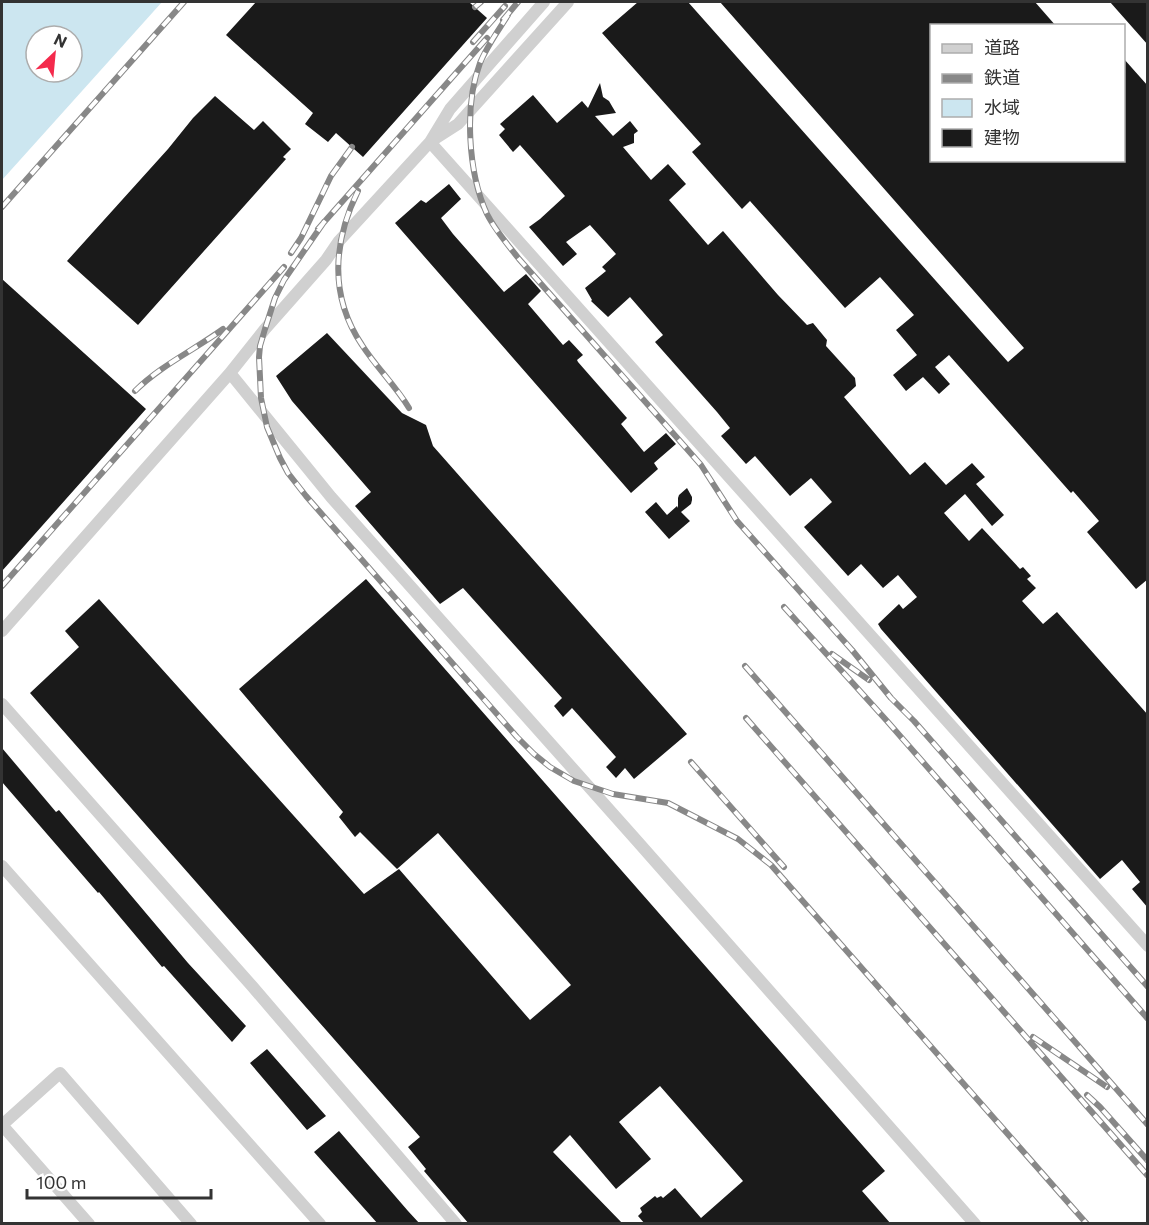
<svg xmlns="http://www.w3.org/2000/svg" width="1149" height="1225" font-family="Commissioner,'Noto Sans JP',sans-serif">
	<rect width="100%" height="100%" fill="#fff"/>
	<path fill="#cce6f0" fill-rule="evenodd" d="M2,2H162L2,180ZM36,36H72V72H36Z"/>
	<path fill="#1a1a1a" d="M256,2H469L487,18L363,157L336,133L328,142L305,124L313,113L226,35Z
		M638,2H688L1008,362L1024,348L720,2H1035L1056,26H932V160H1124V59L1148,86V579L1136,589L1087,532L1099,521L1073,491L1071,493L949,355L935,367L950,384L939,394L923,377L906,391L893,375L917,355L896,330L914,315L880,277L845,308L750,201L742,209L692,152L701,144L602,33Z
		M1110,2H1148V45Z
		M600,83L603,97L609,101L616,113L595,116L613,136L630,121L638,131L634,134V143L623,147L651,180L668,164L686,184L669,200L708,245L723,231L778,295L807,325L813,323L827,340L826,346L855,378L856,386L844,397L910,475L925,462L946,485L972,463L985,477L976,484L1004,515L992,526L965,494L944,513L969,541L982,528L1020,569L1023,567L1031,576L1027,579L1036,588L1022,601L1043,624L1057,612L1148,715V908L1132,889L1140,882L1122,860L1100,879L881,629L878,624L899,604L903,609L917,597L898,575L883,588L861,564L848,576L804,527L832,502L811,478L790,496L755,456L746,464L721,436L730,428L717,412L655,342L663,335L630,297L608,317L591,301L592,300L585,288L606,271L602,267L616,254L590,225L566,242L577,254L563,266L529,227L540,219L565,196L520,145L513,152L499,135L505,129L500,124L533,95L557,123L582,101L588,108Z
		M215,96L254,130L263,121L291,149L283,157L286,159L138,325L67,261L168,149L193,118Z
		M449,184L461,199L441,218L453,234L504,292L526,274L541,291L528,304L563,345L569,340L583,355L577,360L578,362L627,418L621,424L644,452L666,433L676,444L654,463L658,469L631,493L395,223L421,200L426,203Z
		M2,279L146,409L2,571Z
		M327,333L402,413L426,425L433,446L687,734L634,779L625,768L616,778L606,767L616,757L572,708L563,717L554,706L562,698L463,588L440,604L355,506L371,492L292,401L276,376Z
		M687,488L692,497V500L691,504L681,512L690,521L669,539L645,512L656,502L667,515L677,506L678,508V498L679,495Z
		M366,579L885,1171L862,1191L891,1224H645L638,1216L642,1212L640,1208L655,1196L657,1198L661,1196L663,1198L675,1188L701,1218L743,1181L660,1086L619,1122L651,1159L616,1189L570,1135L553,1152L623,1224H469L424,1171L426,1169L408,1147L420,1137L30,693L79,647L65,631L99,599L364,894L399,869L530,1020L571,985L438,833L397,869L360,832L355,837L339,817L343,812L239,689Z
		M2,748L56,812L59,810L188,963L246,1026L232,1042L164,966L162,967L99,892L98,893L2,782Z
		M267,1049L326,1116L307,1130L250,1063Z
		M339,1131L408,1211L420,1224H378L314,1152Z"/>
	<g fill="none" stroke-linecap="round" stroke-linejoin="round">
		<path stroke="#d0d0d0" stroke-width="12" d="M433,140L458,124L568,2
			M430,142L1148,946
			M230,373L331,497L638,842L975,1224
			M2,631L230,373L265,329L326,260L339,241L430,142L450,109L544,2
			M2,704L252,986L456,1224
			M2,866L320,1224
			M2,1125L60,1073L191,1224
			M2,1125L89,1224"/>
		<defs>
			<path id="rail" d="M475,7L481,2
				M508,15C498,31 487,46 480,63C464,105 468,173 487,214C495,230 508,245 519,259L687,449L701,465L737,521L852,650L891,698L914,721L1148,987
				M503,20L518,2
				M473,42L505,6
				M358,191C333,242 329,296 362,345C376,367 395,385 409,408
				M2,207L184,2
				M324,222L284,280L275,298L265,329L260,346L259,357L261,398L267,427L280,458L288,473L306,496L517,737L534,754L550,767L574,781L613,794L668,803L738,839L771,865L1087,1224
				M318,229L487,38
				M291,253L301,238L331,176L352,147
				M135,391C160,366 194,350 223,329
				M2,586L284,267
				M784,607L887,721L1148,1019
				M832,654L869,680
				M745,666L1148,1125
				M746,718L1148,1176
				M691,762L784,867
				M1033,1037L1107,1087
				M1087,1095L1100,1107L1148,1161"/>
		</defs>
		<use href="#rail" stroke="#888" stroke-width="6"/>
		<use href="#rail" stroke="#fff" stroke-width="4" stroke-dasharray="11" stroke-linecap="butt"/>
	</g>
	<rect width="1149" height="1225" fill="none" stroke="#333333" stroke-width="6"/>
	<rect x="930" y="24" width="195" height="138" fill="#ffffff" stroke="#adadad" stroke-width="1.5"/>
	<rect x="942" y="44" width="30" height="9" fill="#d0d0d0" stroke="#adadad" stroke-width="1.5"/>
	<text x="984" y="54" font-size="18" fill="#333333">道路</text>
	<rect x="942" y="74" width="30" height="9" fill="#888888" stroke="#adadad" stroke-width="1.5"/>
	<text x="984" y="84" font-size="18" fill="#333333">鉄道</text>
	<rect x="942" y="99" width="30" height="18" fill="#cce6f0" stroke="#adadad" stroke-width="1.5"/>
	<text x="984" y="114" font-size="18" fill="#333333">水域</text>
	<rect x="942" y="129" width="30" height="18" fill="#1a1a1a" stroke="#adadad" stroke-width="1.5"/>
	<text x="984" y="144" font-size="18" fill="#333333">建物</text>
	<g transform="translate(54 54) rotate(26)"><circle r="28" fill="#ffffff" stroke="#adadad" stroke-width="1.5"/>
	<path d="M0-4.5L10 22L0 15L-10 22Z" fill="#f42a4c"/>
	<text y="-9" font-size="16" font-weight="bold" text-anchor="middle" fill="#333333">N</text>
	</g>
	<path d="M27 1189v9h184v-9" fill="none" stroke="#333333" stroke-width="3"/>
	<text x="36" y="1189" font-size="18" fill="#333333" stroke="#ffffff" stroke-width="4.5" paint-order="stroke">100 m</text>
</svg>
